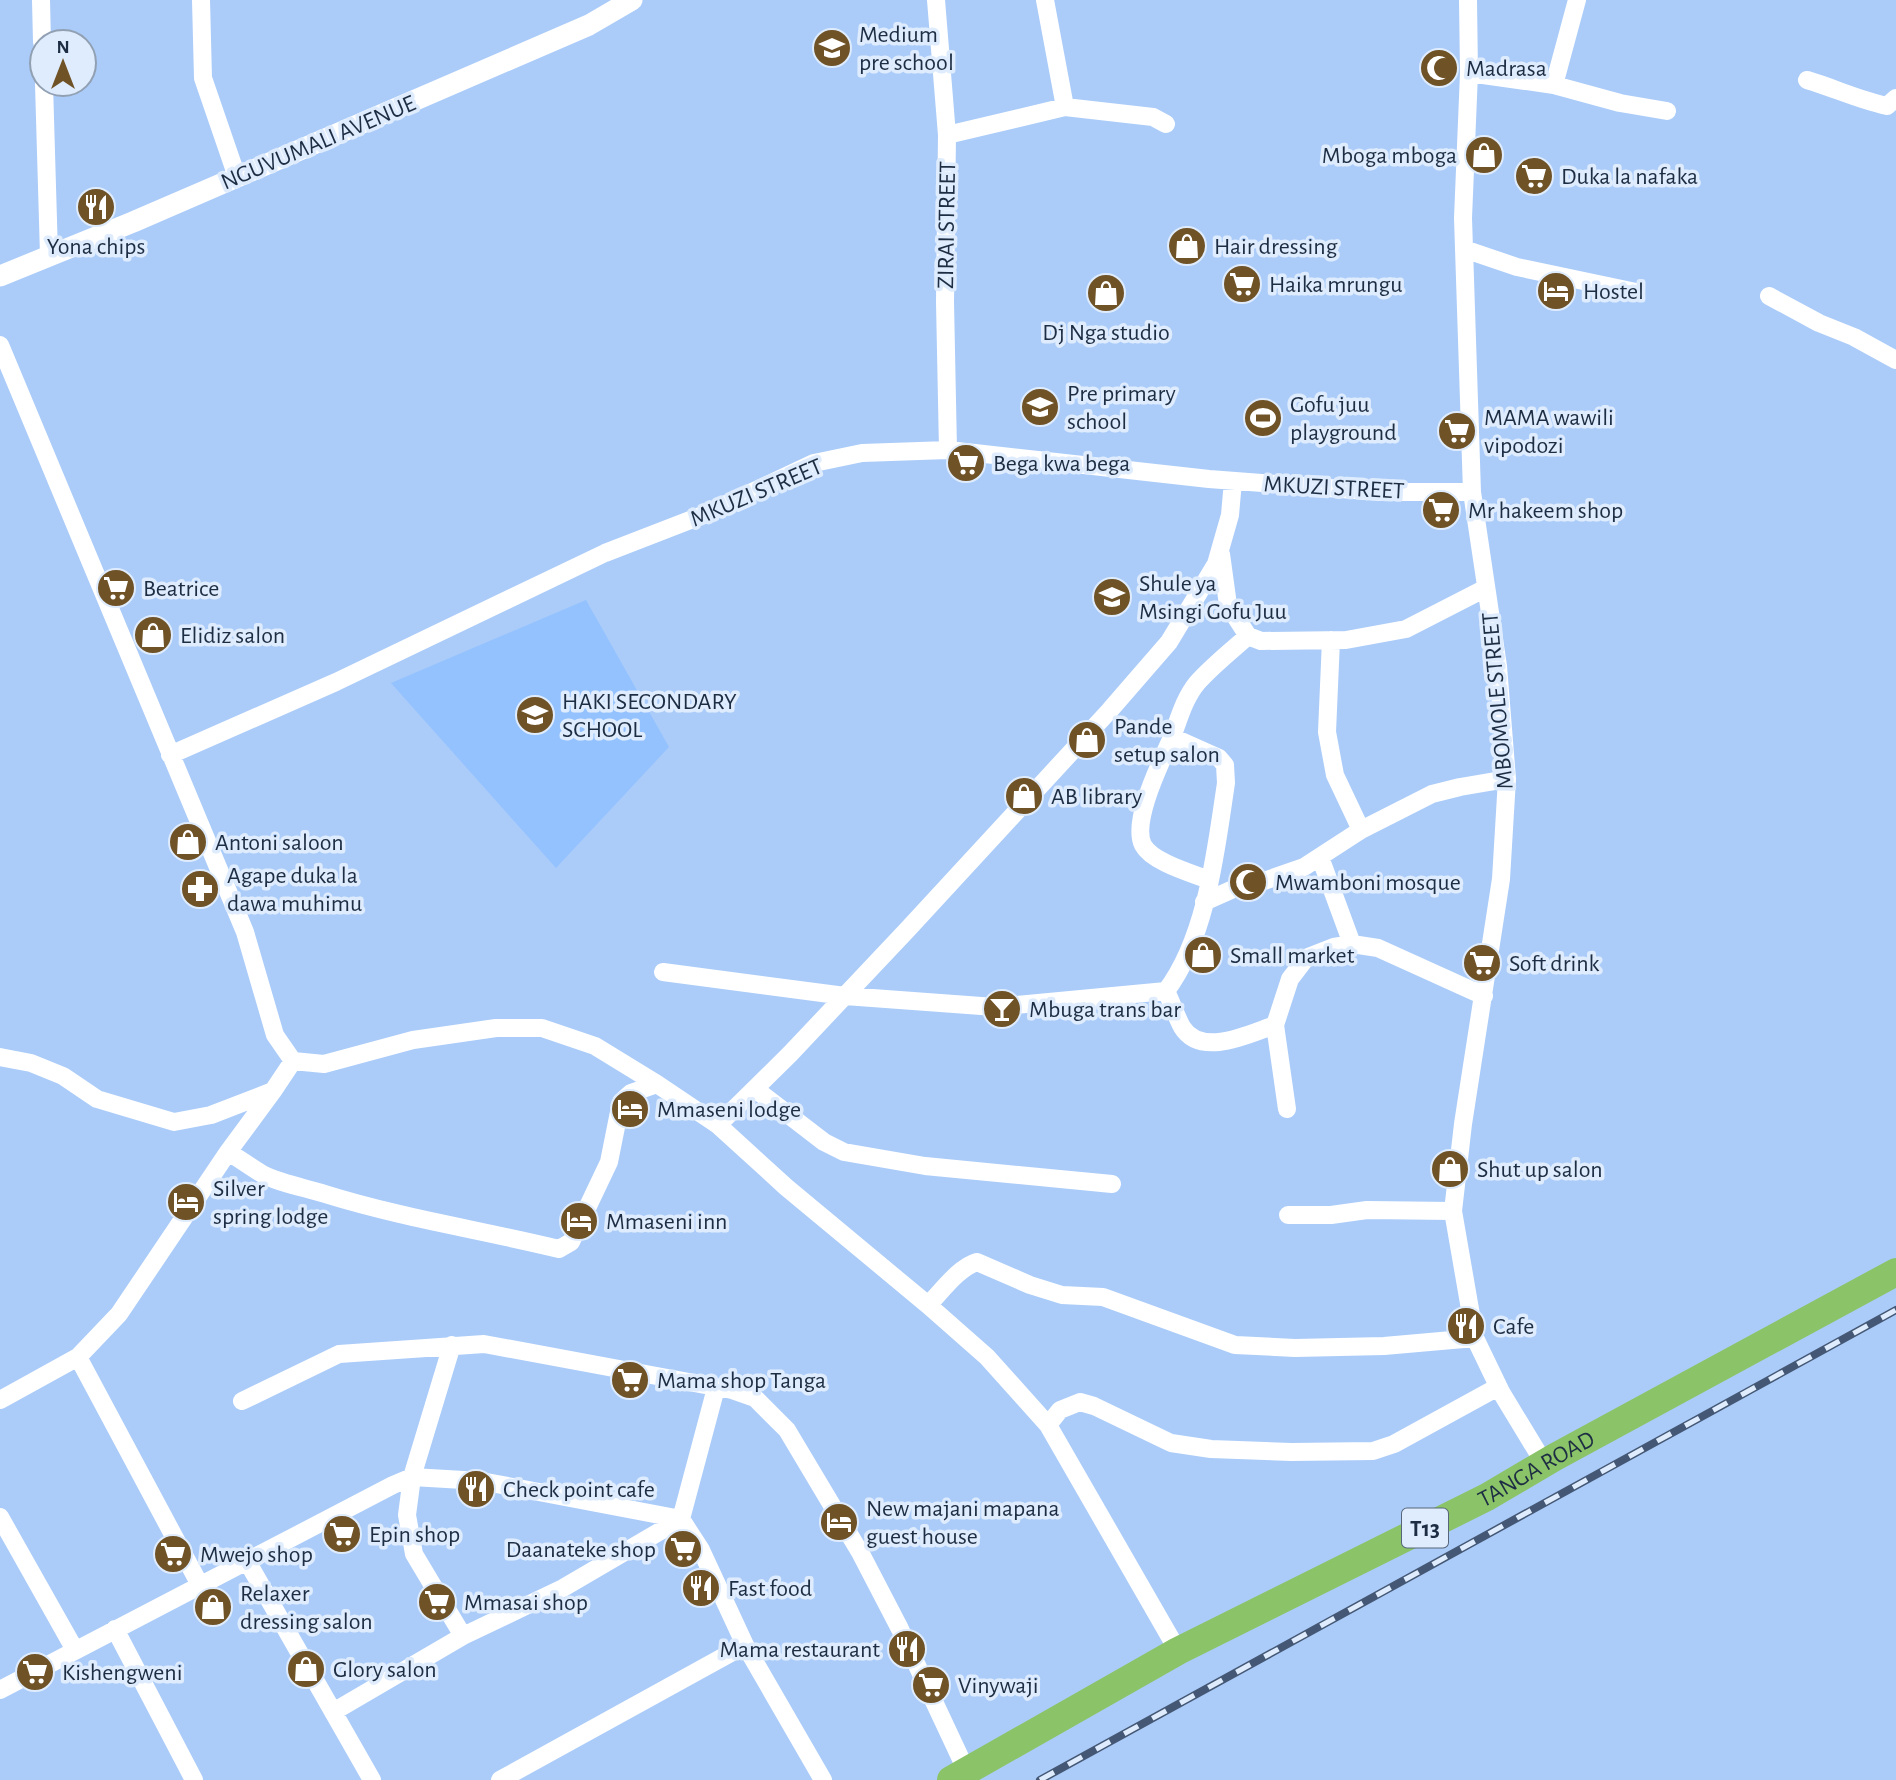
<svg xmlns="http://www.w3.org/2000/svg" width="1896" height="1780" font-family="'Alegreya Sans',sans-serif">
	<rect width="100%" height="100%" fill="#abccf9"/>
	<path fill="#93c2ff" d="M586,600L669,747L556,868L391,683Z"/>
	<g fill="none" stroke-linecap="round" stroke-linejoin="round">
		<path stroke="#fff" stroke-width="18" d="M41,0L42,42
			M201,0L203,78L237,177
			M936,0L947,135L945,302L948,450
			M1045,0L1065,107
			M1468,0L1469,73L1463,218L1472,492L1498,666L1507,779L1501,879L1463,1124L1453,1211L1475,1338L1501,1392L1544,1463
			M1469,73L1554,85L1620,103L1667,111
			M1807,80C1834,88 1859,100 1887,106L1896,98
			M44,84L49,255
			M1554,85L1577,0
			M947,135L1065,107L1153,117L1166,124
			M1464,249L1517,267L1636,292
			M1769,296L1819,323L1854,337L1896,360
			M0,345L245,932L275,1035L293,1061L324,1064L413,1040L496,1028H542L595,1046L657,1084L718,1125L786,1187L928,1305L987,1357L1048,1425L1178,1651
			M1221,554L1228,605L1248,636L1261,641L1346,640L1406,629L1486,588
			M1331,640L1327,732L1335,775L1361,830
			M170,755L336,682L605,553L703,515L814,463L862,453L948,450L1209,479L1381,492H1472
			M1320,857L1352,944
			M1209,880C1191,873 1152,862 1143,845C1131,821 1162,760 1172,737C1179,719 1184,699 1197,683C1212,666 1231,651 1248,636
			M1204,902L1249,882L1264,881L1304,867L1361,830L1432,794L1460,787L1507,779
			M663,972L845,996L995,1007L1166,991C1207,937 1216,849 1226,783L1225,765L1219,758L1172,737
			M1166,991C1172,1003 1176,1016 1182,1027C1201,1058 1249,1034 1275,1025
			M0,1057L31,1063L63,1076L97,1099L174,1122L211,1115L273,1091L293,1061
			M755,1089L824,1142L844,1152L925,1166L1112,1184
			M1287,1109L1275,1025L1290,979L1306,958L1334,947L1352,944L1378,948L1484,996
			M718,1125L790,1054L908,929L1110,710L1169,642L1216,564L1230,515L1233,481
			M228,1152C240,1159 252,1168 264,1175C283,1184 306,1188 325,1194C402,1218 481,1230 559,1249L571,1242L609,1162L621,1102L631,1093L657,1084
			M1288,1215H1331L1367,1210L1453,1211
			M928,1305C941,1292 959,1267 977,1262L1030,1285L1062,1295L1103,1297L1235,1345L1295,1348L1384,1346L1475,1338
			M452,1345L412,1477L407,1515L414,1554L463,1636
			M78,1357L200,1585
			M0,1400L78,1357L119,1314L228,1152L273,1091
			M242,1401L339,1354L484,1344L732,1390L755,1398L787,1430L861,1554L900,1629L967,1772
			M1048,1425L1060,1410L1080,1402L1094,1406L1171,1443L1211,1449L1291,1452L1373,1451L1394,1444L1498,1387
			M0,1517L75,1650
			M247,1561L372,1780
			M115,1629L194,1780
			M0,1690L393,1485L412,1477L481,1481L681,1519L701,1550L745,1645L823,1780
			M333,1712L463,1636L563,1588L681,1519L716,1388
			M500,1780L745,1645"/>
		<path stroke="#fff" stroke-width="21" d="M0,276L133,222L589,25L632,0"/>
		<path stroke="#8bc468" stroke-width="28" id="s1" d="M951,1780L1178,1651L1487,1497L1555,1457L1896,1272"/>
		<defs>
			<path id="rail" d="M1040,1780L1896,1310"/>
		</defs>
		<use href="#rail" stroke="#445875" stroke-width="8"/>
		<use href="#rail" stroke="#dfecfd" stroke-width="5" stroke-dasharray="16" stroke-linecap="butt"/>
	</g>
	<defs>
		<symbol id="school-disc" viewBox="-11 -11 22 22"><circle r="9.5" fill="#6f5226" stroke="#dfecfd"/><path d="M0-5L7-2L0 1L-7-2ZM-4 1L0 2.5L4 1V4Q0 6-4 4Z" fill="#fff"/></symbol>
		<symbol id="mosque-disc" viewBox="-11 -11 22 22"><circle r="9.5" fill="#6f5226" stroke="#dfecfd"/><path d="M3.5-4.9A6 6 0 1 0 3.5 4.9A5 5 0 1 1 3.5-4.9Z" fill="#fff"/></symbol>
		<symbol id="shop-disc" viewBox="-11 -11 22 22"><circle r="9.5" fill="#6f5226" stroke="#dfecfd"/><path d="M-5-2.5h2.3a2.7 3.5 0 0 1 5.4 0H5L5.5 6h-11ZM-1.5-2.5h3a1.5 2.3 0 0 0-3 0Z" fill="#fff"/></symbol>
		<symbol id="supermarket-disc" viewBox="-11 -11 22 22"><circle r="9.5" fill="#6f5226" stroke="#dfecfd"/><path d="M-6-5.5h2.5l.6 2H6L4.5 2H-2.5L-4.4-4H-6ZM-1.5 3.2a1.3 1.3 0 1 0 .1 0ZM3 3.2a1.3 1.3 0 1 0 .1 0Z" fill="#fff"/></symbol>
		<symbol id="restaurant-disc" viewBox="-11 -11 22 22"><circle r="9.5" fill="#6f5226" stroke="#dfecfd"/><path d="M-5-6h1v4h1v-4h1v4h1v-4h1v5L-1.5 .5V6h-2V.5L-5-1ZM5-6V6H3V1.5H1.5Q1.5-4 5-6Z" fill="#fff"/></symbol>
		<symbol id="hotel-disc" viewBox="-11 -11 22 22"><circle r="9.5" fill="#6f5226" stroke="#dfecfd"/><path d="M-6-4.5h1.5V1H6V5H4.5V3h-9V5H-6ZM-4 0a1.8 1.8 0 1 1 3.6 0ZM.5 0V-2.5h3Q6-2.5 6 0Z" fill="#fff"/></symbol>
		<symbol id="stadium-disc" viewBox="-11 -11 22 22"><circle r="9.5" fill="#6f5226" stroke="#dfecfd"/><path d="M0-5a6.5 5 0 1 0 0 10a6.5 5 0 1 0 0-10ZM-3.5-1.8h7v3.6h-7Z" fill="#fff"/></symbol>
		<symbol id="pharmacy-disc" viewBox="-11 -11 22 22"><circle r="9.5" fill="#6f5226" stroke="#dfecfd"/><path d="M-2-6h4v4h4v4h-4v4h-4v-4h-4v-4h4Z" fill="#fff"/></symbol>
		<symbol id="bar-disc" viewBox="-11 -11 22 22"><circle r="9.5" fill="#6f5226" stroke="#dfecfd"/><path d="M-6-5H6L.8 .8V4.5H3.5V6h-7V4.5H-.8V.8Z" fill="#fff"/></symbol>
	</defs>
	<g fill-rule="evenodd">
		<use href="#school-disc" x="810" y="26" width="44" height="44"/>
		<use href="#mosque-disc" x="1417" y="46" width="44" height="44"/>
		<use href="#shop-disc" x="1462" y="133" width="44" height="44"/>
		<use href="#supermarket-disc" x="1512" y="154" width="44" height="44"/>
		<use href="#restaurant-disc" x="74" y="185" width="44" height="44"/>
		<use href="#shop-disc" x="1165" y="224" width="44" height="44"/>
		<use href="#supermarket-disc" x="1220" y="262" width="44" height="44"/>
		<use href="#hotel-disc" x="1534" y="269" width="44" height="44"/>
		<use href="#shop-disc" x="1084" y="271" width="44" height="44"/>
		<use href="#school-disc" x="1018" y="385" width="44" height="44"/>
		<use href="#stadium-disc" x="1241" y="396" width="44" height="44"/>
		<use href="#supermarket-disc" x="1435" y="409" width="44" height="44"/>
		<use href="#supermarket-disc" x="944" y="441" width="44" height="44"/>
		<use href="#supermarket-disc" x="1419" y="488" width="44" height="44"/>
		<use href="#supermarket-disc" x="94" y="566" width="44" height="44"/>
		<use href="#school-disc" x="1090" y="575" width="44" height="44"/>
		<use href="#shop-disc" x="131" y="613" width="44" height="44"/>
		<use href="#school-disc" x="513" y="693" width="44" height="44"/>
		<use href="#shop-disc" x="1065" y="718" width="44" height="44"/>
		<use href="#shop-disc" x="1002" y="774" width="44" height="44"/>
		<use href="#shop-disc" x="166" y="820" width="44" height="44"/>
		<use href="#mosque-disc" x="1226" y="860" width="44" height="44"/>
		<use href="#pharmacy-disc" x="178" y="867" width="44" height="44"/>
		<use href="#shop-disc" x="1181" y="933" width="44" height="44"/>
		<use href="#supermarket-disc" x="1460" y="941" width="44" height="44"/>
		<use href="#bar-disc" x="980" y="987" width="44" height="44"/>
		<use href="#hotel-disc" x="608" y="1087" width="44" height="44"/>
		<use href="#shop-disc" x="1428" y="1147" width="44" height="44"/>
		<use href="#hotel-disc" x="164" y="1180" width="44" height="44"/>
		<use href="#hotel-disc" x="557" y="1199" width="44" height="44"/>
		<use href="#restaurant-disc" x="1444" y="1304" width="44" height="44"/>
		<use href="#supermarket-disc" x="608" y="1358" width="44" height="44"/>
		<use href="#restaurant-disc" x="454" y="1467" width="44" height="44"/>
		<use href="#hotel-disc" x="817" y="1500" width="44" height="44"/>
		<use href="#supermarket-disc" x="320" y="1512" width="44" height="44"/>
		<use href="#supermarket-disc" x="661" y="1527" width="44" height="44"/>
		<use href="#supermarket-disc" x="151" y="1532" width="44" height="44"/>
		<use href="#restaurant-disc" x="679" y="1566" width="44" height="44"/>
		<use href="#supermarket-disc" x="415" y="1580" width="44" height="44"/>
		<use href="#shop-disc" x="191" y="1585" width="44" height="44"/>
		<use href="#restaurant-disc" x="885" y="1627" width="44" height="44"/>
		<use href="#shop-disc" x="284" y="1647" width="44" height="44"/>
		<use href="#supermarket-disc" x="13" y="1650" width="44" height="44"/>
		<use href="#supermarket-disc" x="909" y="1663" width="44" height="44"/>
	</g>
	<g text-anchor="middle" stroke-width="7" stroke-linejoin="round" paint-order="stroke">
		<rect fill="#dfecfd" stroke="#57667b" stroke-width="2" x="1402" y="1508.5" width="46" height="39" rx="5"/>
		<g font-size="23" font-weight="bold" fill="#1d2d43">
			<text x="1425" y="1536">T13</text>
		</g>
		<g font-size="24" fill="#1d2d43" stroke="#dfecfd" text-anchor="start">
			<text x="859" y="42">Medium<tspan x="859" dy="28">pre school</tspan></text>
			<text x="1466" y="76">Madrasa</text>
			<text x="1457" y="163" text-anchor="end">Mboga mboga</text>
			<text x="1561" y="184">Duka la nafaka</text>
			<text x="96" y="254" text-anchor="middle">Yona chips</text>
			<text x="1214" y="254">Hair dressing</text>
			<text x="1269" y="292">Haika mrungu</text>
			<text x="1583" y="299">Hostel</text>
			<text x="1106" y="340" text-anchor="middle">Dj Nga studio</text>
			<text x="1067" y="401">Pre primary<tspan x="1067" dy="28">school</tspan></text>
			<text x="1290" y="412">Gofu juu<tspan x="1290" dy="28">playground</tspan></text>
			<text x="1484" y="425">MAMA wawili<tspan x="1484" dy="28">vipodozi</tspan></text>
			<text x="993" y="471">Bega kwa bega</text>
			<text x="1468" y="518">Mr hakeem shop</text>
			<text x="1139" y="591">Shule ya<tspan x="1139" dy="28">Msingi Gofu Juu</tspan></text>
			<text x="143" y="596">Beatrice</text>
			<text x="180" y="643">Elidiz salon</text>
			<text x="562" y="709">HAKI SECONDARY<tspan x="562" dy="28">SCHOOL</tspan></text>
			<text x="1114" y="734">Pande<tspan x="1114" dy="28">setup salon</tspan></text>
			<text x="1051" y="804">AB library</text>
			<text x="215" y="850">Antoni saloon</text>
			<text x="227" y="883">Agape duka la<tspan x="227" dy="28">dawa muhimu</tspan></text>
			<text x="1275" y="890">Mwamboni mosque</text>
			<text x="1230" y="963">Small market</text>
			<text x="1509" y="971">Soft drink</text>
			<text x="1029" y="1017">Mbuga trans bar</text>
			<text x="657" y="1117">Mmaseni lodge</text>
			<text x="1477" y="1177">Shut up salon</text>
			<text x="213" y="1196">Silver<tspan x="213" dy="28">spring lodge</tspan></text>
			<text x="606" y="1229">Mmaseni inn</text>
			<text x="1493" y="1334">Cafe</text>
			<text x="657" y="1388">Mama shop Tanga</text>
			<text x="503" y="1497">Check point cafe</text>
			<text x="866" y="1516">New majani mapana<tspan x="866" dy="28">guest house</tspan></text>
			<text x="369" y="1542">Epin shop</text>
			<text x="656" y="1557" text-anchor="end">Daanateke shop</text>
			<text x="200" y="1562">Mwejo shop</text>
			<text x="728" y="1596">Fast food</text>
			<text x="240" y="1601">Relaxer<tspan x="240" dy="28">dressing salon</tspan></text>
			<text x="464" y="1610">Mmasai shop</text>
			<text x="880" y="1657" text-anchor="end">Mama restaurant</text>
			<text x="333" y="1677">Glory salon</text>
			<text x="62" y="1680">Kishengweni</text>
			<text x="958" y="1693">Vinywaji</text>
		</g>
		<g font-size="24" fill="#1d2d43" stroke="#dfecfd">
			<text transform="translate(318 142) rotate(-23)" y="8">NGUVUMALI AVENUE</text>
			<text transform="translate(946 225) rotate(-89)" y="8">ZIRAI STREET</text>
			<text transform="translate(1334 487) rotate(3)" y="8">MKUZI STREET</text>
			<text transform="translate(756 492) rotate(-23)" y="8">MKUZI STREET</text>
			<text transform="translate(1497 701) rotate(-95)" y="8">MBOMOLE STREET</text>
			<text dy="8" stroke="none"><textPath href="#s1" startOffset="663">TANGA ROAD</textPath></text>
		</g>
	</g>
	<g transform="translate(63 63)"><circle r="33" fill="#dfecfd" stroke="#91a0b3" stroke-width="2"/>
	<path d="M0-5L12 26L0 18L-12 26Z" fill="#6f5226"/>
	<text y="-10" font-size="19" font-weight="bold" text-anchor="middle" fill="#1d2d43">N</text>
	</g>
</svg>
